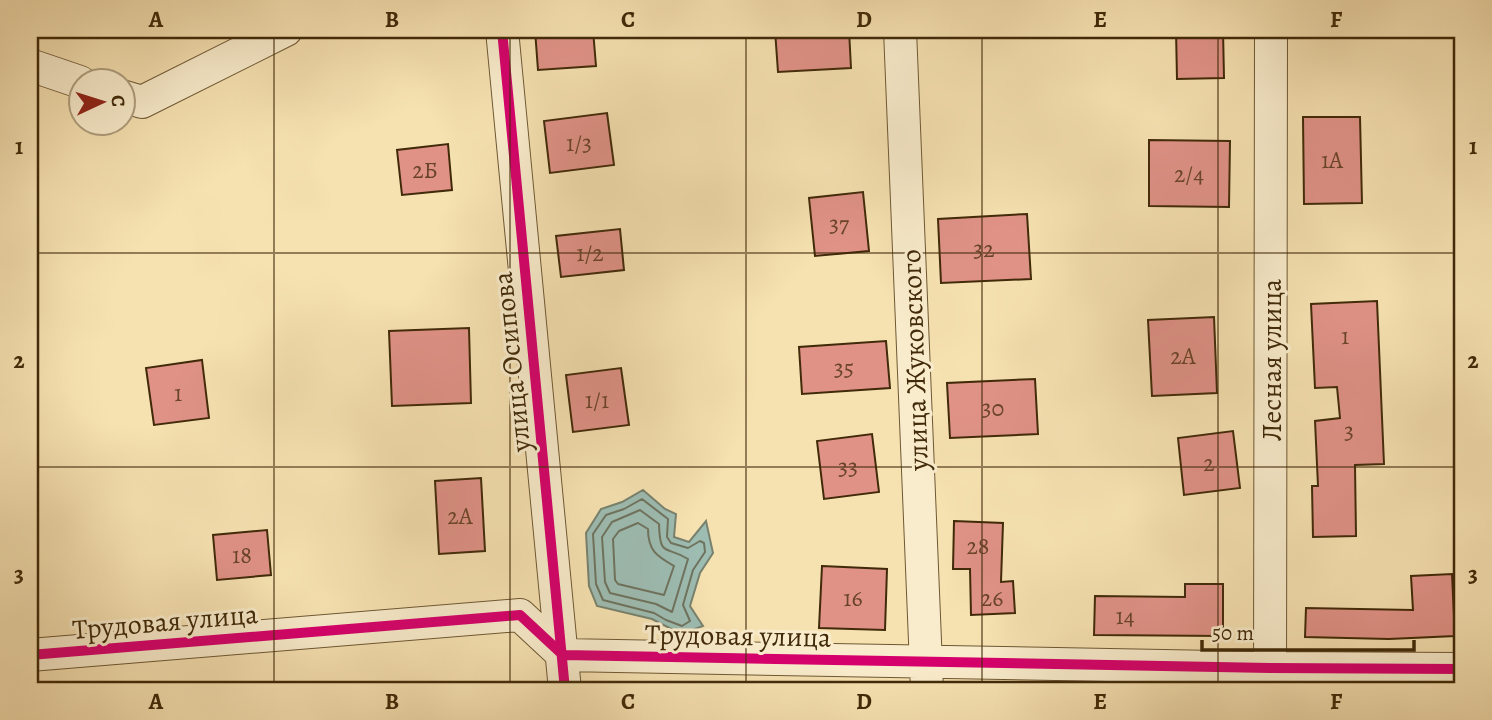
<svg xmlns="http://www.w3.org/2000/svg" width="1492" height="720" font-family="Alegreya,serif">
	<rect width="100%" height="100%" fill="#f6e1b1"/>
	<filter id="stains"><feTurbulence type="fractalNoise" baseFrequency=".00286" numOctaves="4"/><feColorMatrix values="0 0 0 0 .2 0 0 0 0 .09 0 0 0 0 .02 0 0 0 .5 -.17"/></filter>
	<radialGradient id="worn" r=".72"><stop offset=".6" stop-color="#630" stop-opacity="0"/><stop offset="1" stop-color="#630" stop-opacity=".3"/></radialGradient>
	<path fill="#9dbcb2" stroke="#78826e" stroke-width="2" d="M643,490L665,509L676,514L674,537L689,542L706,521L713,553L700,573L690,606L703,626L681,634L652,619L597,606L589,586L586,533L601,509L622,502Z"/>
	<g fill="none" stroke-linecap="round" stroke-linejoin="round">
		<path stroke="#6f735e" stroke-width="2" d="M642,499L668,519L667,537L671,543L688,548L700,541L704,543L705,552L693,570L683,605L690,621L682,626L666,620L654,613L603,600L596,584L593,534L606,515L624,509Z
			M640,510L659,524C660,558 665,545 688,559L672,612L656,604L610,593L605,582L602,537L612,522Z
			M638,523L648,529C648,551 657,556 674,566L664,595L618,584L615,580L613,539L619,531Z"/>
	</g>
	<path fill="#e09287" stroke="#412a09" stroke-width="2" d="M535,30H593L596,66L538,70Z
		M775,30H849L851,68L778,72Z
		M1176,30H1223L1224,78L1177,79Z
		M607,113L614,165L550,173L544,121Z
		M1303,117H1360L1362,203L1304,204Z
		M1149,140L1230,141L1229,207L1149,206Z
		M448,144L452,190L402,195L397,150Z
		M863,192L869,251L815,256L809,198Z
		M1027,214L1031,279L941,283L938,219Z
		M620,229L624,270L561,277L556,236Z
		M1377,301L1384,464L1355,465L1356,536L1313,537L1312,486H1318L1315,421L1340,418L1337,387L1315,388L1311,304Z
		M1214,317L1217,393L1152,396L1148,320Z
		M469,328L471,403L392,406L389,331Z
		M886,341L890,388L802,394L799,347Z
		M202,360L209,418L154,425L146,368Z
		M621,368L629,425L573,432L566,375Z
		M1035,379L1038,434L950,438L947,383Z
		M1233,431L1240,488L1184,495L1178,438Z
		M872,434L879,492L824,499L817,441Z
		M481,478L485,551L439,554L435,481Z
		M954,521L1003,523L1001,582L1013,581L1015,613L971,615L970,569H953Z
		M267,530L271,575L217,580L213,535Z
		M822,566L887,569L885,630L819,628Z
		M1452,574L1455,636L1389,639L1305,637L1306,608L1413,610L1411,576Z
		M1185,584H1223V636L1094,635L1095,596L1185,597Z"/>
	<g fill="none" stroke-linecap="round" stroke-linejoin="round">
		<defs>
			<path id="minor" d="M502,30L565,690
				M900,30L927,690
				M30,65L80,82
				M122,96L142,102L286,30
				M30,655L520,615L563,655L1270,668L1462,669
				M1270,690L1271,30"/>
		</defs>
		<use href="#minor" stroke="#6e5833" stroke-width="34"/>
		<use href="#minor" stroke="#f9eccc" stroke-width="32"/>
		<defs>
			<path id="cycleway" d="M502,30L565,690
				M30,655L520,615L563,655L1270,668L1462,669"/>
		</defs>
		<use href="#cycleway" stroke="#f9eccc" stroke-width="15"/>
		<use href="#cycleway" stroke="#d6006c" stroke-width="10"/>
	</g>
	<path fill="none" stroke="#412a09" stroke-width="2" stroke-opacity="0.55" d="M274,30V690M510,30V690M746,30V690M982,30V690M1218,30V690M30,253H1462M30,467H1462"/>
	<g text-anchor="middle" stroke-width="6" stroke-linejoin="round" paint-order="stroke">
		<g font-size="24" fill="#694428">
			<text x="579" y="151">1/3</text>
			<text x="1332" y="168">1А</text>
			<text x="425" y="178">2Б</text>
			<text x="1189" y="182">2/4</text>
			<text x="839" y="232">37</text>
			<text x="984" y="257">32</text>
			<text x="590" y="261">1/2</text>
			<text x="1345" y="344">1</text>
			<text x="1183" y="364">2А</text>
			<text x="844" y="376">35</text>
			<text x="178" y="401">1</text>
			<text x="597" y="408">1/1</text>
			<text x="993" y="416">30</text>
			<text x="1349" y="439">3</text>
			<text x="1209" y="471">2</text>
			<text x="848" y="475">33</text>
			<text x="460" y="524">2А</text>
			<text x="978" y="554">28</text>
			<text x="242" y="563">18</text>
			<text x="853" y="606">16</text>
			<text x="992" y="606">26</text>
			<text x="1125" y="624">14</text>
		</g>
		<g font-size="28" fill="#412a09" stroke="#f9eccc">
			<text transform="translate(914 360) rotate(-92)" y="10">улица Жуковского</text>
			<text transform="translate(1271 360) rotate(-90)" y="10">Лесная улица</text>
			<text transform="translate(511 362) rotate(-96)" y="10">улица Осипова</text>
			<text transform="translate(165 621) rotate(-5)" y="10">Трудовая улица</text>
			<text transform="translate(738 635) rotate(1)" y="10">Трудовая улица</text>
		</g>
	</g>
	<rect width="1492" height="720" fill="none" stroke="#f6e1b1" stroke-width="77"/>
	<g transform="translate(102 102) rotate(86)"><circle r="33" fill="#f9eccc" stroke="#af9e7e" stroke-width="2"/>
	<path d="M0-5L12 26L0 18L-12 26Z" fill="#8f2418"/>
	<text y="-10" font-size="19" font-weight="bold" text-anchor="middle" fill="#412a09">С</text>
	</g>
	<path d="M1202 640v10h212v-10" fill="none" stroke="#412a09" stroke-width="3.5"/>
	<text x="1212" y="640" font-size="21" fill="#412a09" stroke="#f9eccc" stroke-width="5" paint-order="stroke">50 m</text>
	<rect x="38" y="38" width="1416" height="644" fill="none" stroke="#412a09" stroke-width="2.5"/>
	<g font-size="23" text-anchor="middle" font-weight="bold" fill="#412a09">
		<text x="156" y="27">A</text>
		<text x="392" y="27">B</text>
		<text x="628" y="27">C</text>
		<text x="864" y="27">D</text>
		<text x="1100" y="27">E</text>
		<text x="1336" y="27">F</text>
		<text x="19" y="154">1</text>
		<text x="1473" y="154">1</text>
		<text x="19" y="368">2</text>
		<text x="1473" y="368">2</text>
		<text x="19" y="582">3</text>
		<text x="1473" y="582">3</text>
		<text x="156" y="709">A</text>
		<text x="392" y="709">B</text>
		<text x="628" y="709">C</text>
		<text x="864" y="709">D</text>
		<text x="1100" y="709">E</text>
		<text x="1336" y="709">F</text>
	</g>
	<rect width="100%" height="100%" filter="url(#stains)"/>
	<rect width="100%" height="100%" fill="url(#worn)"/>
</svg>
